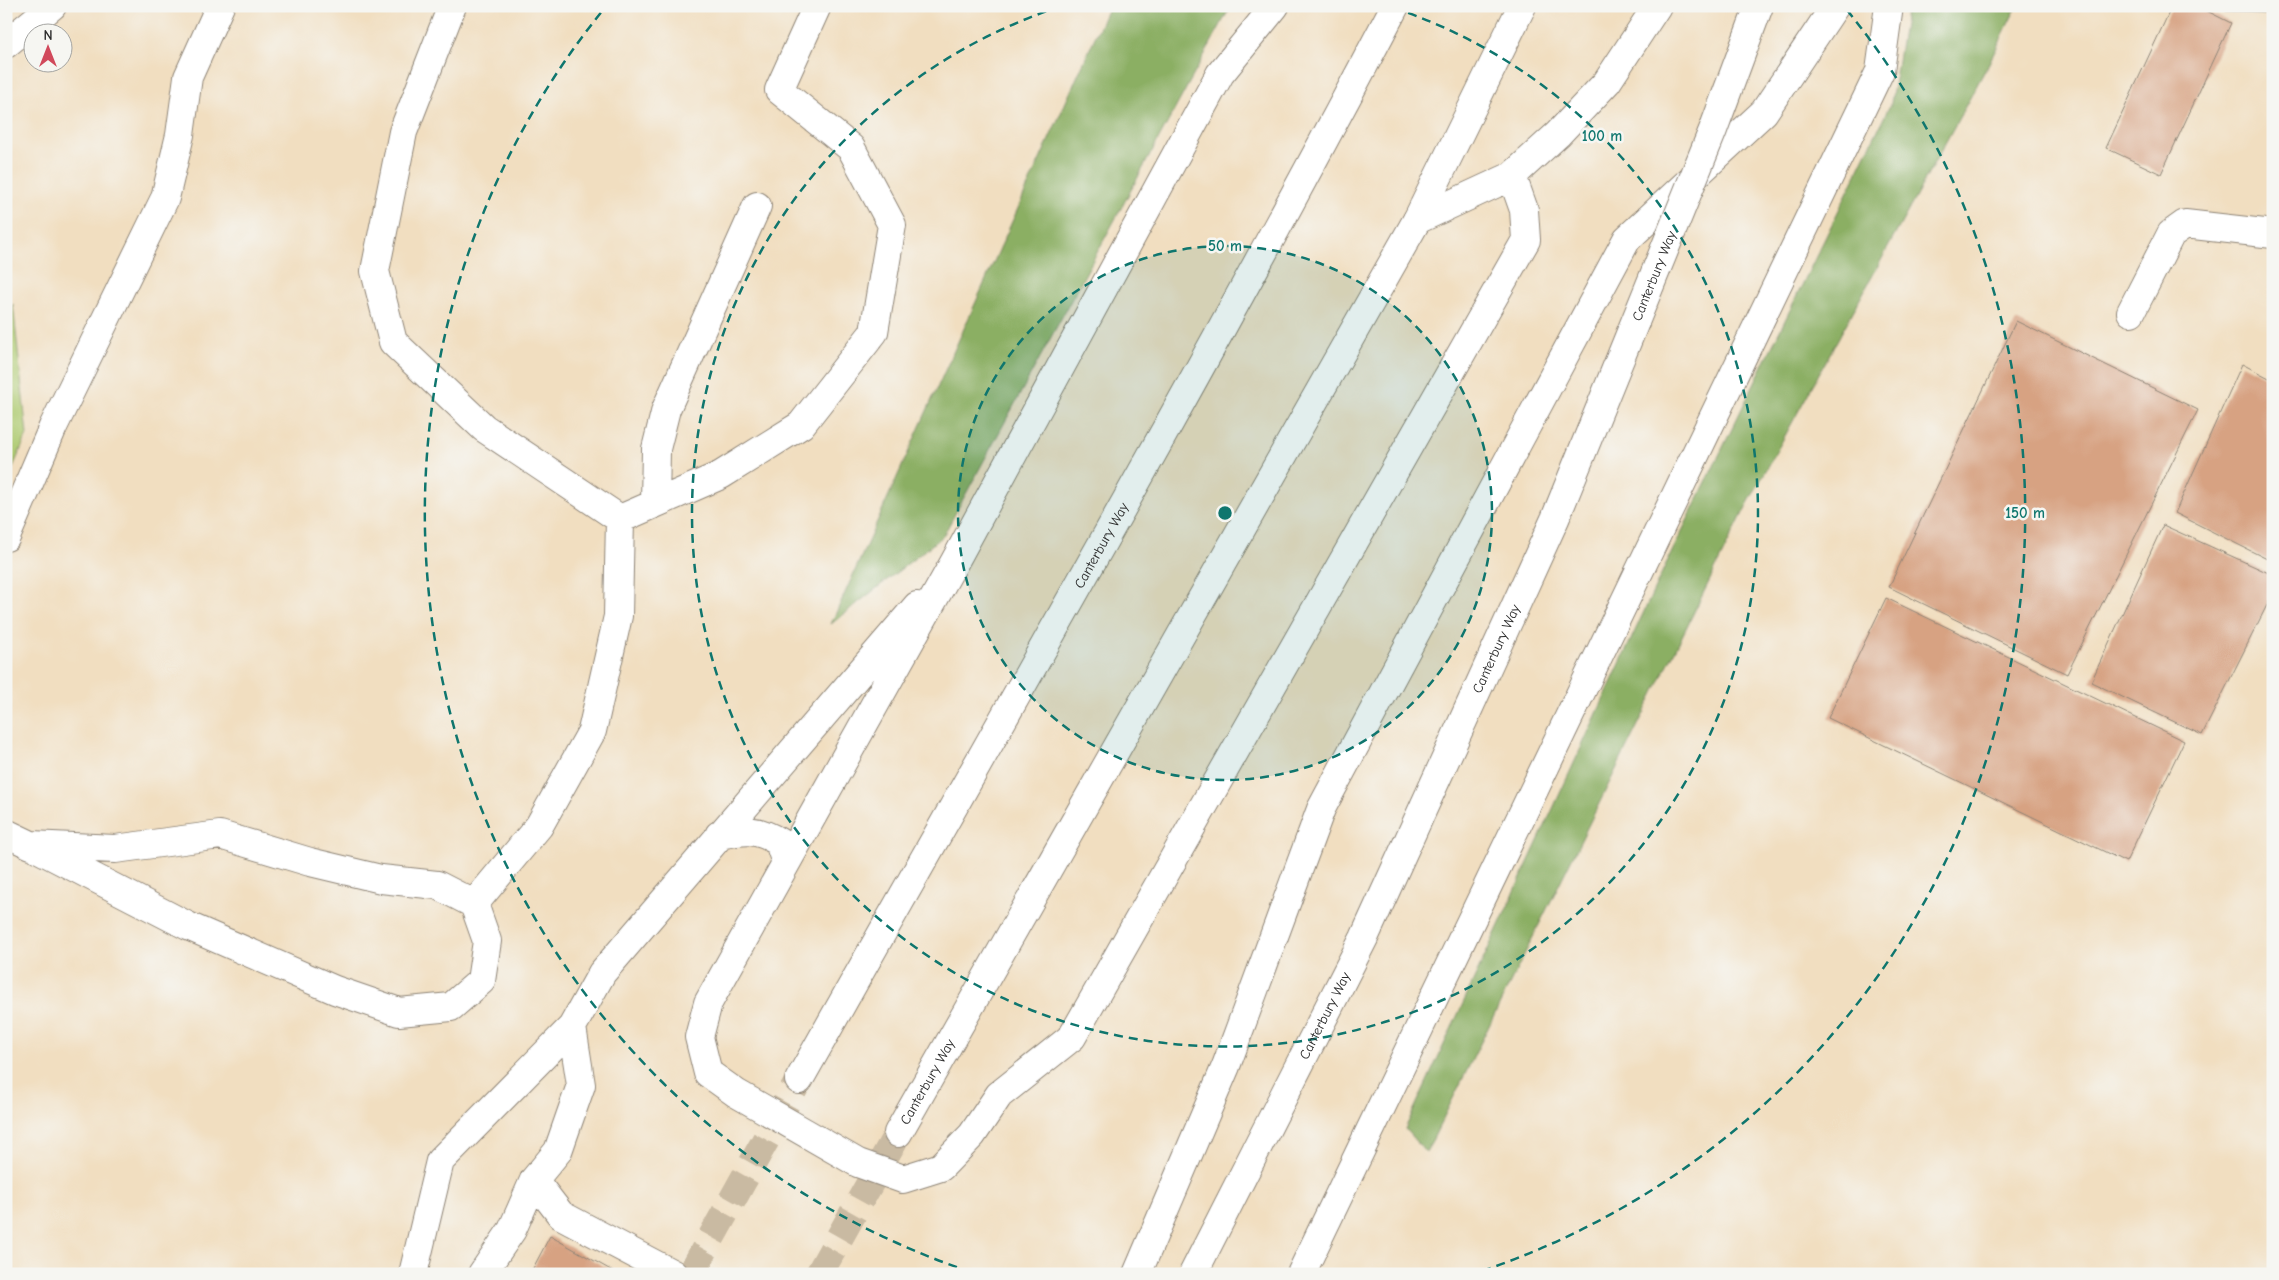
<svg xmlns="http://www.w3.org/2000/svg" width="2279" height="1280" font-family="'Comic Neue',sans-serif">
	<rect width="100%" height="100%" fill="#f6f6f2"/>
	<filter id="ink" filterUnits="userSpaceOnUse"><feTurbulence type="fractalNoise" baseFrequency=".02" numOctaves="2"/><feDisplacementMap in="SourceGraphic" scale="10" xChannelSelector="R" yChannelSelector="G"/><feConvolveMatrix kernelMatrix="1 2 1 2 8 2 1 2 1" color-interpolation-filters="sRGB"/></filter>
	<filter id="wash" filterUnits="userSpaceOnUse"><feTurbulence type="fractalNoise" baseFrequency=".0096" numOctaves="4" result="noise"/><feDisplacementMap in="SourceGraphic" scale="20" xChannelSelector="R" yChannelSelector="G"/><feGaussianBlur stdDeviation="1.12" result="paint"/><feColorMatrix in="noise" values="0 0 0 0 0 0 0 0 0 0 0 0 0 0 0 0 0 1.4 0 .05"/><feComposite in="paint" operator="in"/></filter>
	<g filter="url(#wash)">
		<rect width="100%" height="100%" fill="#f1dec0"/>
		<path fill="#afcb72" stroke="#6d7b4e" d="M13,304L27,435L6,483V314Z"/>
		<path fill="#8baf64" stroke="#5b6d48" d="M1109,6H1231L943,536L831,624Z
			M1907,6H2017L1989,63L1746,507L1426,1153L1405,1129L1665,566L1891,103Z"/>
		<g id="blocks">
			<path fill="#d7a282" d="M2172,6H2197L2231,23L2161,174L2106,148Z
				M2227,6H2273V12L2227,11Z
				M2016,321L2198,410L2067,674L1889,587Z
				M2242,364L2273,380V562L2175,513Z
				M2163,525L2273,575V593L2202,735L2091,682Z
				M1886,598L2184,741L2126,862L1828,718Z
				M550,1236L618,1274H530Z"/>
		</g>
	</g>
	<g filter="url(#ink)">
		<use href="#blocks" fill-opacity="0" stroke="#8e8476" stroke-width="1"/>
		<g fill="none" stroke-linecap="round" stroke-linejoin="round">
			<path stroke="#c9baa2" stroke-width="28" stroke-dasharray="28 14" stroke-linecap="butt" d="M691,1274L799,1080
				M819,1274L898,1133"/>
			<defs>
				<path id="minor" d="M1275,6L1220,74L955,561L708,1003L699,1037L708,1073L736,1093L858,1163L903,1179L941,1167L972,1135L999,1095L1072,1037L1526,240L1524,210L1512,176
					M6,44L52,6
					M1417,220L1512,176L1558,134L1607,82L1657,6
					M2131,312L2171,234L2185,224L2273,234
					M655,503L656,449L666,409L757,206
					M620,519L721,475L801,425L874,332L892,225L851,148L779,90L817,6
					M6,537L53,427L165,198L180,135L188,77L220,6
					M6,833L31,845L115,849L220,835L310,862L381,879L437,885L474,904L539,826L592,731L618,616L620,519L484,428L393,342L375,271L403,132L452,6
					M719,835C745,830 757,828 779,842L786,863
					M39,849L188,926L335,990L399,1012L451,1007L481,981L487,941L474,904
					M534,1180L561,1215L673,1274
					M413,1274L440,1161L572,1027L602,973L917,606
					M482,1274L512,1230L534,1180L558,1151L581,1085L572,1027
					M1137,1274L1226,1066L1321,809L1627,239L1764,112L1835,6
					M1301,1274L1880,71L1889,6"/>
				<g id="highway">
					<path id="s1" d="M799,1080C1000,723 1205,369 1395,6"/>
					<path id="s2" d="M898,1133L1417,220L1522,6"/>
				</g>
			</defs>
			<use href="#minor" stroke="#8e8476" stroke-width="30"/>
			<use href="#highway" stroke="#8e8476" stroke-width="30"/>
			<use href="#minor" stroke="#fff" stroke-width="28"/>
			<use href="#highway" stroke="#fff" stroke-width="28"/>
			<defs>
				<g id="highway-bridge">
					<path id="s3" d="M1193,1274L1364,938L1555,519L1713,130L1759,6"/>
				</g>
			</defs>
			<use href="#highway-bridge" stroke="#8e8476" stroke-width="30" stroke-linecap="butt"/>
			<use href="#highway-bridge" stroke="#fff" stroke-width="28"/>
		</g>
	</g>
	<circle cx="1225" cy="513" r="267" fill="#0f766e" fill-opacity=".12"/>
	<g fill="none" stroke="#0f766e" stroke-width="2.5" stroke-dasharray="9 6">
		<circle cx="1225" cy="513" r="267"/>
		<path d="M1394 8A533 533 0 1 1 1056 8"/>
		<path d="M971 1272A800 800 0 0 1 603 10M1847 10A800 800 0 0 1 1479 1272"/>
	</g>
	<g text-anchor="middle" stroke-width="5" stroke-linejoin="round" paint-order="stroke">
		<g font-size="14" fill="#2b2b2b" stroke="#f6f6f2">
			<text dy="5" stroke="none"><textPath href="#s3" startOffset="1100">Canterbury Way</textPath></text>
			<text dy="5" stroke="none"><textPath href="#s1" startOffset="614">Canterbury Way</textPath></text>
			<text dy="5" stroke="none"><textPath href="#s3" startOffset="695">Canterbury Way</textPath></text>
			<text dy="5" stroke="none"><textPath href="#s3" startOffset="290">Canterbury Way</textPath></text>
			<text dy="5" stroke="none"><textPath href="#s2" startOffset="59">Canterbury Way</textPath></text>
		</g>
	</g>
	<circle cx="1225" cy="513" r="8" fill="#0f766e" stroke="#f6f6f2" stroke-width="2.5"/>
	<g font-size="15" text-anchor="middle" font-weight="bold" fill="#0f766e" stroke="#f6f6f2" stroke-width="5" stroke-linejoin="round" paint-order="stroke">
		<text x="1602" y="141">100 m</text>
		<text x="1225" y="251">50 m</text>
		<text x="2025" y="518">150 m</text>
	</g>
	<rect width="2279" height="1280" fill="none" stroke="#f6f6f2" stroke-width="25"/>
	<g transform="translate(48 48)"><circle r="24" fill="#f6f6f2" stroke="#a5a5a2"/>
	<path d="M0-4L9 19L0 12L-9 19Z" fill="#d1495b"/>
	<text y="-8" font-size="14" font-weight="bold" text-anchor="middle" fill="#2b2b2b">N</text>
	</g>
</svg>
